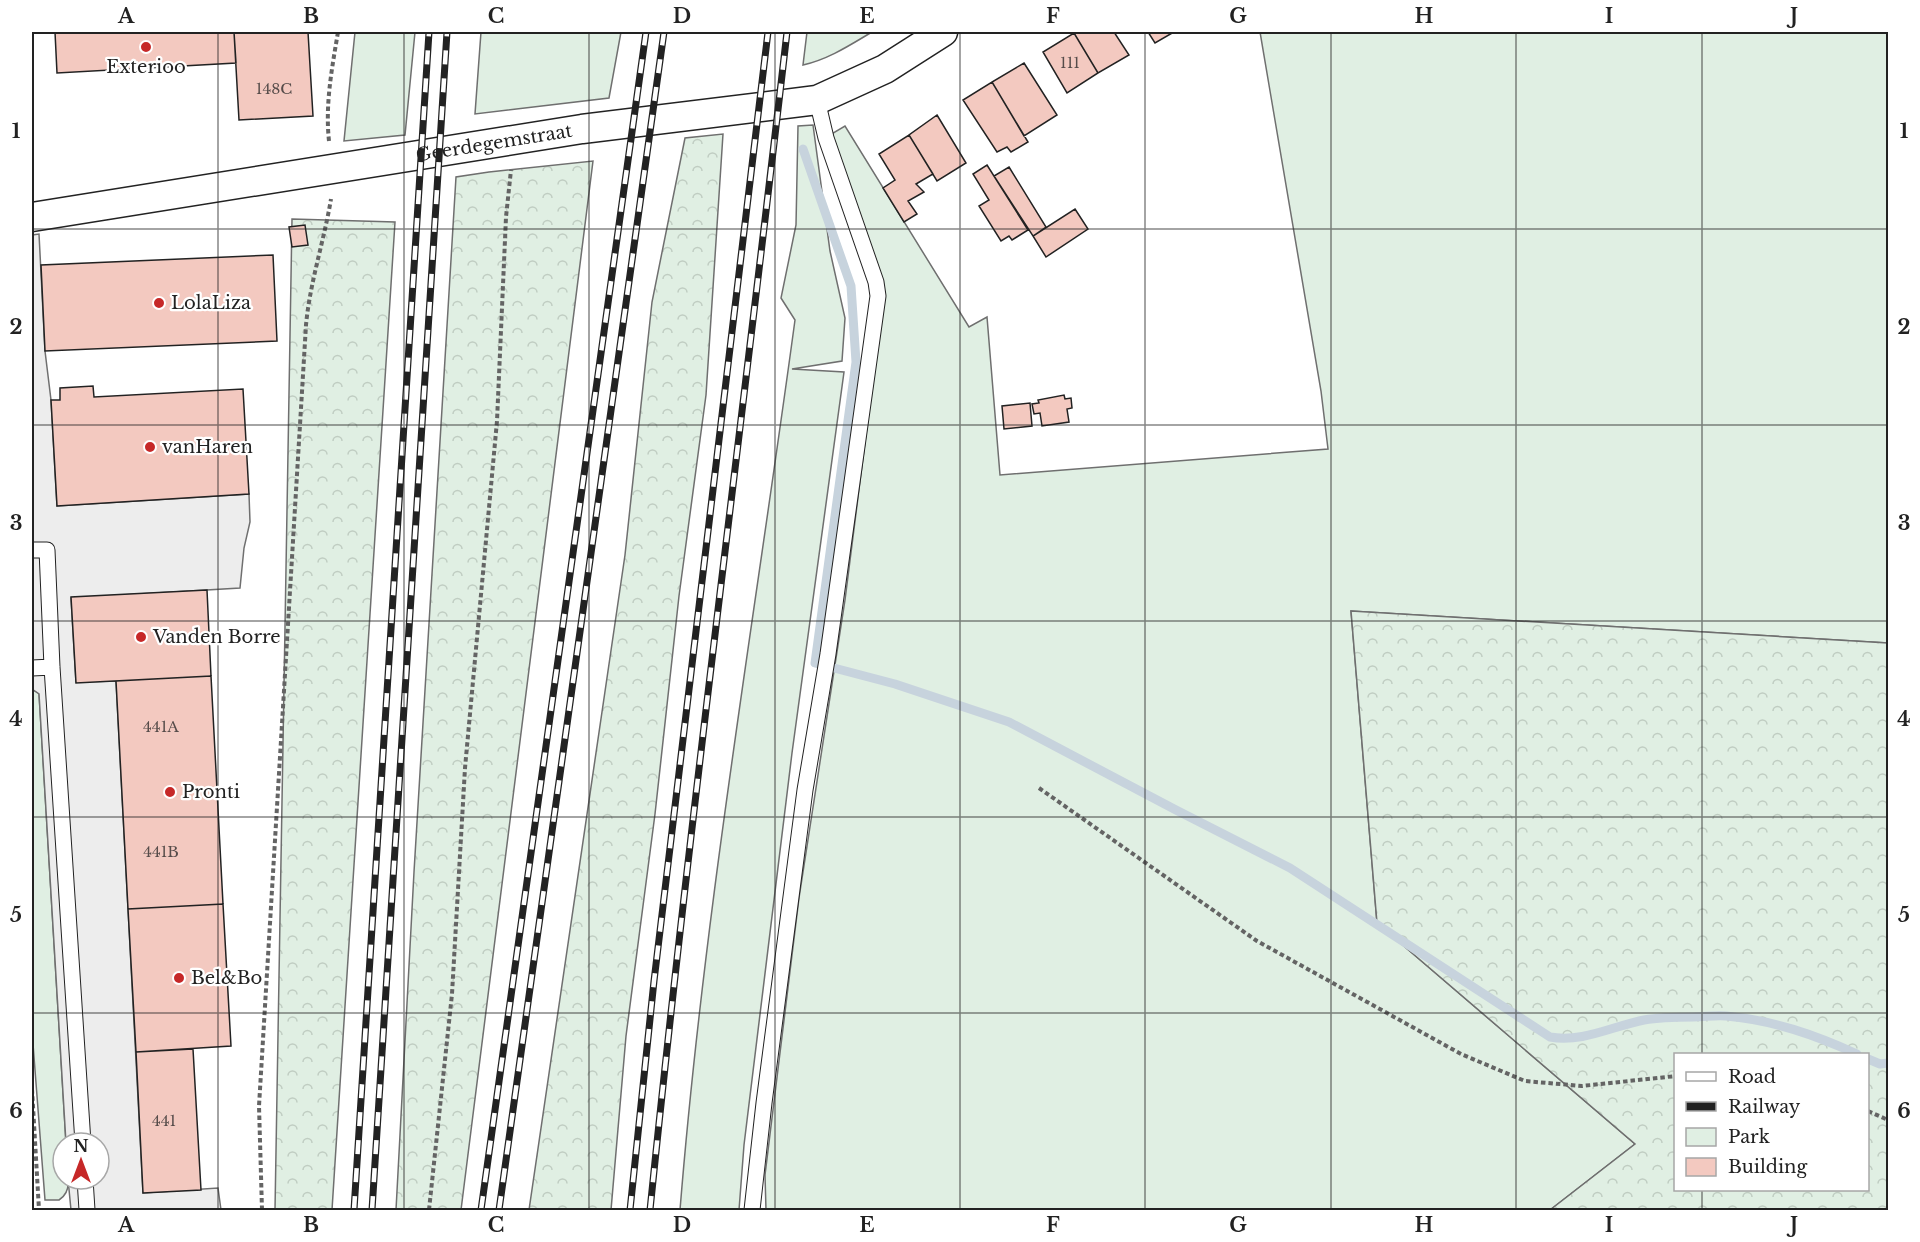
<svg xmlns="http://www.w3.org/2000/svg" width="1920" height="1242" font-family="'Libre Baskerville',serif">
	<defs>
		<pattern id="forest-crowns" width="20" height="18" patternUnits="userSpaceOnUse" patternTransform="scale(1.5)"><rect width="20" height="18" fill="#e0efe3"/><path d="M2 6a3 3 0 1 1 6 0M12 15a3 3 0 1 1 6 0" fill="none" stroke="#c0cdc2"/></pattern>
	</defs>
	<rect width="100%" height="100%" fill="#fff"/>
	<path fill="#e0efe3" stroke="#6f6f6f" stroke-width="1.5" d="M355,32H415L405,135L344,141Z
		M481,32H621L609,98L475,114Z
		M807,32H872C850,45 829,59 803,65Z
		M1260,32H1888V643L1351,611L1377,923L1635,1144L1550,1210H766L765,1175L799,898L845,600L884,292L828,136L845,126L969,327L987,317L1000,475L1328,449L1321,391Z
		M813,125L830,251L845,318L842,361L792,369L844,372L792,753L744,1145L739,1210H680C704,912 755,616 795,320L781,298L796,225L798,126Z
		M32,689L39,693L66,1143H63V1179H68C69,1188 67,1195 59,1200H45L32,1031Z"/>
	<path fill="url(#forest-crowns)" stroke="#6f6f6f" stroke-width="1.5" fill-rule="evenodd" d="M723,134L706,395L679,596L655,814L626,1036L611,1210H529L625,555L652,302L685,138Z
		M593,161L461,1210H396L414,872L456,177L489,172Z
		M292,219L395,222L332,1210H275Z
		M1351,611L1888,643V1210H1550L1635,1144L1377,923ZM1676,1054H1868V1190H1676Z"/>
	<path fill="#ededed" stroke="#6f6f6f" stroke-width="1.5" d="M39,234L45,351L51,400L57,506L249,494L250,522L244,548L240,588L71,598L76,682L116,681L143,1193L218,1188L221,1210H71L68,1179H99V1143H66L39,694L32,689V235Z"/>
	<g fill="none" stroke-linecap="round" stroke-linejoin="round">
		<path stroke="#c7d3dd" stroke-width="9" d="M803,149L851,286L856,362L815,663L895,684L1009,722L1176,810L1290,868L1550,1037C1582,1043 1613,1026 1644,1020C1661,1017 1676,1017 1694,1017C1705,1017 1715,1015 1726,1016C1773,1020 1815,1035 1857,1054
			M1868,1059L1880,1064L1888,1063"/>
	</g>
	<path fill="#f3c9c0" stroke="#222" stroke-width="1.5" d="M55,32H234L236,63L57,73Z
		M234,32H308L313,116L239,120Z
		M1077,32H1114L1129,55L1098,73L1074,33Z
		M1148,32H1174L1155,43Z
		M1074,33L1098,73L1067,93L1043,52Z
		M1024,63L1057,115L1024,136L992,82Z
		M992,82L1028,142L1011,152L1007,147L997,152L963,100Z
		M937,115L966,163L937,181L909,135Z
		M909,135L933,174L916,184L924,192L908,201L917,214L904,222L883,188L895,180L879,154Z
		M987,165L1028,230L1012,240L1009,236L1001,241L979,206L989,200L973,174Z
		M1009,167L1046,227L1033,236L994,176Z
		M1075,209L1088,229L1046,257L1033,236Z
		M305,225L308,245L292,247L289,227Z
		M273,255L277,341L45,351L41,265Z
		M93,386L94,397L243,389L249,494L57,506L51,400H60V388Z
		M1064,395L1065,399L1071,398L1072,408L1067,409L1069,422L1042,426L1040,413L1034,414L1032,404L1039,403L1038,400Z
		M1030,403L1032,426L1004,429L1002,406Z
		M207,590L211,676L76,683L71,597Z
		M211,676L223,904L128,909L116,681Z
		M223,904L231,1046L136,1052L128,909Z
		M193,1049L201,1190L143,1193L136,1052Z"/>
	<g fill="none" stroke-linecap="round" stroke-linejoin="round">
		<defs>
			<path id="lane" d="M32,550H47L52,667L83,1143
				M32,668L52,667
				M85,1179L87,1210
				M752,1210L764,1103L805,790L828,654L878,296L876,282L826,138L817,100"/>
			<g id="street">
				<path id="s1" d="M32,217L582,129L817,100L885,69L943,32"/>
			</g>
		</defs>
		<use href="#lane" stroke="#222" stroke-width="17"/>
		<use href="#street" stroke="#222" stroke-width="31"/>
		<path stroke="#646464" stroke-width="4" stroke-dasharray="4.5 3" stroke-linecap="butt" d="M329,141C325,104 332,68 338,32
			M1039,788L1257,941L1461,1054L1525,1081L1582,1086L1676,1076
			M32,1089L39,1210
			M1868,1111L1888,1120
			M262,1210L259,1106L306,325C310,282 324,241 331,199
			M429,1210L452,994L465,768L497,421L506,217L511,170"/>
		<use href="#lane" stroke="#fff" stroke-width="15"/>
		<use href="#street" stroke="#fff" stroke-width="28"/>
		<defs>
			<path id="rail" d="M354,1210L429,32
				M372,1210L447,32
				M481,1210L646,32
				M499,1210L664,32
				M630,1210L654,981L768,32
				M650,1210C690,817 742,425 787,32"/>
		</defs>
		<use href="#rail" stroke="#222" stroke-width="7"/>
		<use href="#rail" stroke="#fff" stroke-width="4.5" stroke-dasharray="14" stroke-linecap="butt"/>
	</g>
	<path fill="none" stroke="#222" stroke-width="1.5" stroke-opacity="0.55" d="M218,32V1210M404,32V1210M589,32V1210M775,32V1210M960,32V1210M1145,32V1210M1331,32V1210M1516,32V1210M1702,32V1054M32,229H1888M32,425H1888M32,621H1888M32,817H1888M32,1013H1888M1702,1190V1210"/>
	<g fill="#c62828" stroke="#fff" stroke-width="2">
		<circle cx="146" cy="47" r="6"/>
		<circle cx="159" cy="303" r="6"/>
		<circle cx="150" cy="447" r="6"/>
		<circle cx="141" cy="637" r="6"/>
		<circle cx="170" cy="792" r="6"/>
		<circle cx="179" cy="978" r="6"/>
	</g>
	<g text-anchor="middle" stroke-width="4.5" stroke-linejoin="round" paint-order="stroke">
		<g font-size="15" fill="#564c4a">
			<text x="1070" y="68">111</text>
			<text x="274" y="94">148C</text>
			<text x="161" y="732">441A</text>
			<text x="161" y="857">441B</text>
			<text x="164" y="1126">441</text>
		</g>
		<g font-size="18" fill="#222" stroke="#fff" text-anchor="start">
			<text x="146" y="73" text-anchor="middle">Exterioo</text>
			<text x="171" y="309">LolaLiza</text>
			<text x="162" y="453">vanHaren</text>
			<text x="153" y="643">Vanden Borre</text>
			<text x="182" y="798">Pronti</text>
			<text x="191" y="984">Bel&amp;Bo</text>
		</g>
		<g font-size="18" fill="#222" stroke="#fff">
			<text dy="6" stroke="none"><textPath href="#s1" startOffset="468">Geerdegemstraat</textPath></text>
		</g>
	</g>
	<rect width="1920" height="1242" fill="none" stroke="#ffffff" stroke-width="66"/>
	<rect x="1674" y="1053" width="195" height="138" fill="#ffffff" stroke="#a7a7a7" stroke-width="1.5"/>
	<rect x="1686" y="1072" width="30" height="9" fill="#ffffff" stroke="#a7a7a7" stroke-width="1.5"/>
	<text x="1728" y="1083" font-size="18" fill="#222222">Road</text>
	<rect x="1686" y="1102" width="30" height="9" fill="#222222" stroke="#a7a7a7" stroke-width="1.5"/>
	<text x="1728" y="1113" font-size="18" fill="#222222">Railway</text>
	<rect x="1686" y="1128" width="30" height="18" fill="#e0efe3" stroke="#a7a7a7" stroke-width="1.5"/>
	<text x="1728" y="1143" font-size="18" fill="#222222">Park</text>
	<rect x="1686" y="1158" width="30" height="18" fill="#f3c9c0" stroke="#a7a7a7" stroke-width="1.5"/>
	<text x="1728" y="1173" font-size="18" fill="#222222">Building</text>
	<g transform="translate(81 1161)"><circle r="28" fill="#ffffff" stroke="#a7a7a7" stroke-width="1.5"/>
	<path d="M0-4.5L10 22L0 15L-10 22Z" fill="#c62828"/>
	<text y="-9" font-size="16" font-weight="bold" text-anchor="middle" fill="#222222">N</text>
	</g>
	<rect x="33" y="33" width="1854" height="1176" fill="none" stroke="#222" stroke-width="2"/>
	<g font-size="20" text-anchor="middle" font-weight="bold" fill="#222">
		<text x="126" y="23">A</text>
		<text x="311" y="23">B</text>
		<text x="496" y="23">C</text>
		<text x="682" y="23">D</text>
		<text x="867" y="23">E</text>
		<text x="1053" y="23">F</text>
		<text x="1238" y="23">G</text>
		<text x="1424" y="23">H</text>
		<text x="1609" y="23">I</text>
		<text x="1794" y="23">J</text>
		<text x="16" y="138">1</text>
		<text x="1904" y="138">1</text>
		<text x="16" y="334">2</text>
		<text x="1904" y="334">2</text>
		<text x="16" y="530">3</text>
		<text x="1904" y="530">3</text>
		<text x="16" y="726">4</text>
		<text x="1904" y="726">4</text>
		<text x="16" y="922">5</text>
		<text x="1904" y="922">5</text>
		<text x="16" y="1118">6</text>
		<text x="1904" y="1118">6</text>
		<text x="126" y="1232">A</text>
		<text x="311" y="1232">B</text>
		<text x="496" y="1232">C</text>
		<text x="682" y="1232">D</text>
		<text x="867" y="1232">E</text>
		<text x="1053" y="1232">F</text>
		<text x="1238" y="1232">G</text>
		<text x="1424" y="1232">H</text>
		<text x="1609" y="1232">I</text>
		<text x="1794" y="1232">J</text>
	</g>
</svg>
